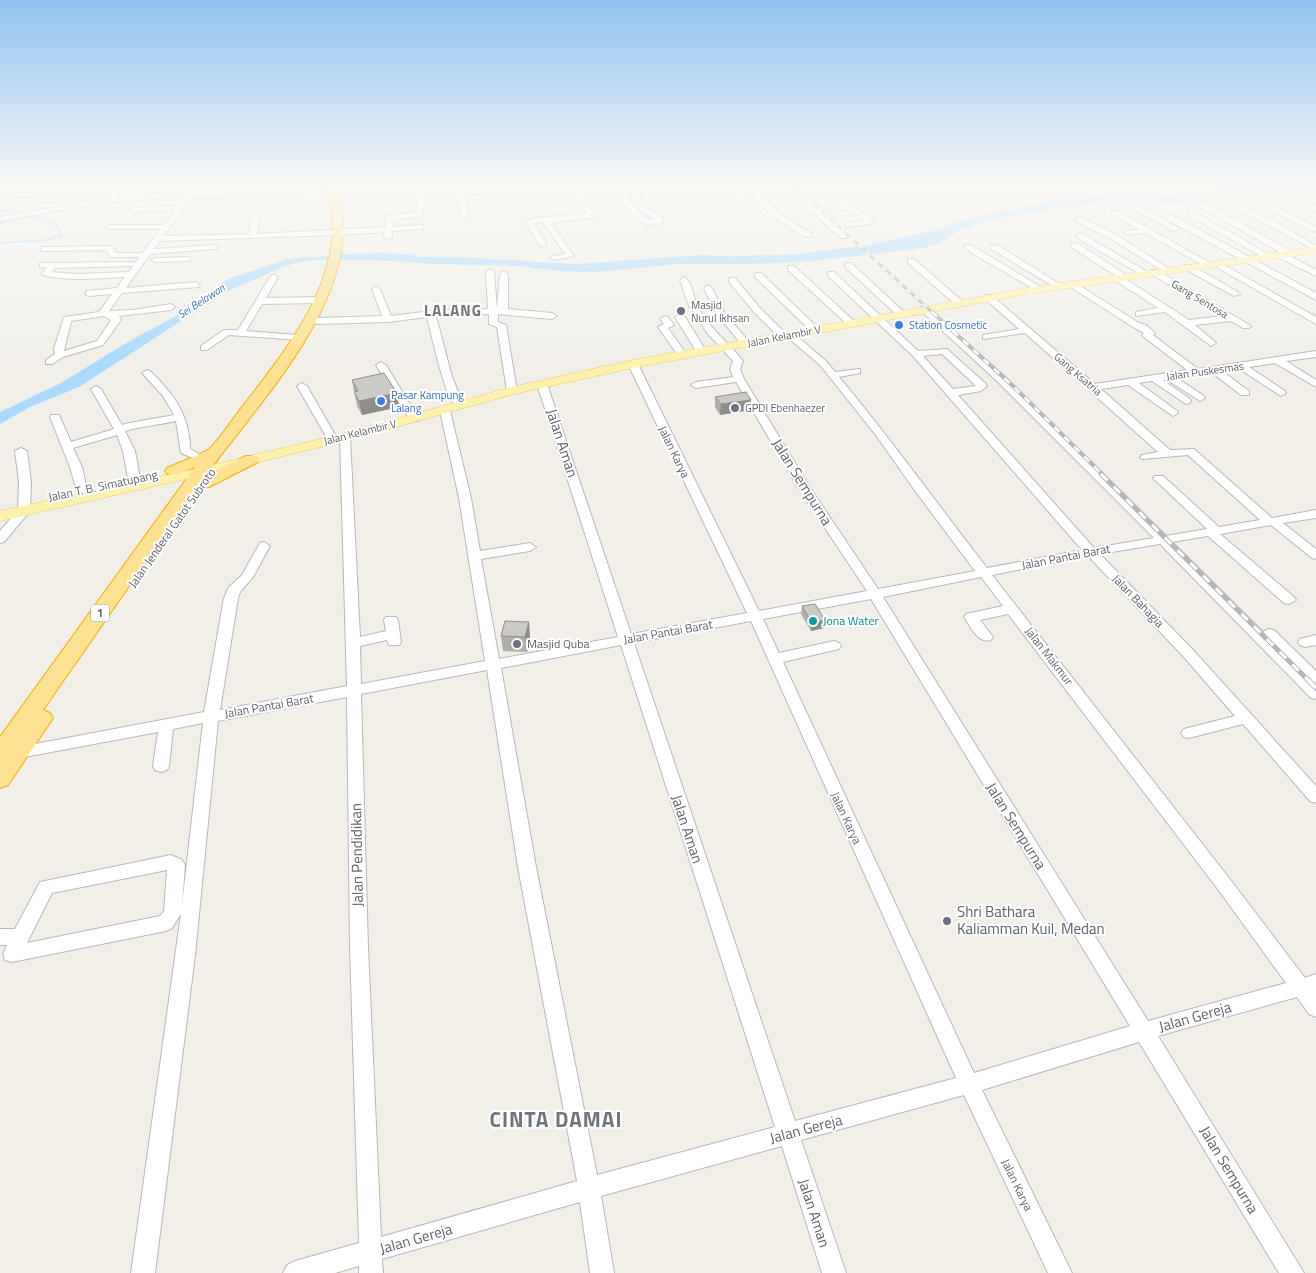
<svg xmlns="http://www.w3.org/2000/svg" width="1316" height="1273" font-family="'Titillium Web',sans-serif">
	<rect width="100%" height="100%" fill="#f1efe8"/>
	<path fill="#aadaff" d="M1266,187L1316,189V195L1254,193L1203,198L1185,203L1104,202L1077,205L992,219L960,230L939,243L923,248L814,261L750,264H680L595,272L562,271L516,266L431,264L351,258L304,261L285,266L226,292L79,387L30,407L0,424V412L61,383L131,340L176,316L182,307L209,295L229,283L294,258L351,255L362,257H457L574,264L702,255L777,259L849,251L909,241L966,219L1053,201L1089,197L1152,198L1212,190Z"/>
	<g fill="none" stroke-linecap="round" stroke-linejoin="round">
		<path stroke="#aadaff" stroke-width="2" d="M0,212L22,206L86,197L92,194V192L66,185L12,190L1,185
			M0,223C19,218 53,209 62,235L48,240L0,243"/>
		<path fill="#aadaff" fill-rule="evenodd" d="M937,230L941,231L942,233L941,235L867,251L798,260L736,262L730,259L736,256L798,254L867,245Z
			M381,253L412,254L418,257L412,260H335L329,257L335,254Z
			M288,259L292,260L294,262L292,264L236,283L210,301L206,302L200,298L228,279Z"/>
		<defs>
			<path id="minor" d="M108,185H114L119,192L117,197L143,194L190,193L461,191L592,185L589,187L575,188L596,216L592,218L551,222L574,256L554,260L550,258L551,256L565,254L543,222L534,223L547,244L543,246H540L525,221L545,217L587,214L568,188L465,195L469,217L465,219L461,217L458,195H426L422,216L394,220L393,227L420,225H423V229L392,231V237L388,239L384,237L385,232L339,235L160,241L154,249L215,245L219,247L215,249L150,254L126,288L196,282L200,285L199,287L122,293L109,311L133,310L171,304L175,307L171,310L119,316L121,320L103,345L63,357L52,364H46V360L55,354L54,349L64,317L99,312L112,294L89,296L86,295V291L117,288L125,277C98,278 70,282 43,275L42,273L46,268L40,267V263L132,262L135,263L140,257H110L106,250L44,251H41V247L109,246H112L116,253H142L161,229H110L106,227L107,225H164L175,210L133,212L129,210L133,208L179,205L184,198C121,198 62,210 0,221V217L109,198L111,192ZM419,196L416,212L387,216L385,227L257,234L259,217L265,214L261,212L251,216L249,234L163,236L192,198ZM133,266L129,272L75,274L52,272L55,268ZM104,316L111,320L97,341L64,351L71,321Z
				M617,185H623L632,205L649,220H654L639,209L630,193L636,190L634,185H640L644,191L638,194L645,206L663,219V223L648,225C632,219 619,201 617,185Z
				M665,185H672L667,197L673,202L672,204H666L659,197Z
				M706,185H713L723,196L722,198H716Z
				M727,185H733L747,200V204H741Z
				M747,185H753C769,206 788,221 811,233V237H805C782,224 759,208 747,185Z
				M781,185H788L847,234V238H841Z
				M797,185H805L828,204L840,205L831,197L838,195C849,206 863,210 874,222L870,224L846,227V223L864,221L852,211L823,208Z
				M1200,185H1209L1205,187Z
				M32,197H35V201L0,203V199Z
				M1301,201H1307L1316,206V211L1301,205Z
				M1199,203H1205L1291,251V255H1288L1316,270V276L1276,256V252H1280L1199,207Z
				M1232,204C1248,203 1300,236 1316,246V251L1255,218L1232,208Z
				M1135,206H1141L1180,229L1173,231L1135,210Z
				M1269,206H1275L1316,227V232L1269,210Z
				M1112,211H1118L1210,263L1217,261L1316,317V324L1211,264L1204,266L1146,233L1125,235V231L1139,230L1112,215Z
				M1188,211H1194L1271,256L1264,258L1188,215Z
				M1166,215H1172L1316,293V300L1166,219Z
				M1076,218H1082L1114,233L1171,270L1164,272L1108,237L1076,222Z
				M1077,234H1083L1149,273L1142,275L1077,238Z
				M1071,243H1077L1125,274L1126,276L1124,278L1189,320L1223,316L1151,274V270H1157L1251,326L1249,328H1243L1231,321L1195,325L1214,341L1216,343L1211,346L1165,312L1136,316V312L1158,308L1113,279L1112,277L1115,275L1071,247Z
				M965,245H971L1044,289L1037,291L965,249Z
				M991,245H997L1063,286L1056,288L991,249Z
				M187,257H190V261L155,262L151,260L155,258Z
				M908,259H914L962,301V305H956L908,263Z
				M845,263H851L904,312V316H898L845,267Z
				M1185,265H1191L1241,294L1234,296L1185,269Z
				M788,266H794L854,321V325H848L788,270Z
				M490,269L494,272L497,309L500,274L504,271L508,274V309L552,313L557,316L552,319L498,314V322L506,325L517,391L516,393H508L507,391L497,327L489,324V314L436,316L452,377L464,406L459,409C446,405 431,332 427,317L388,322L317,324L312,321L317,318L382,316L372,289L376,286L380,289L391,316L431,311L488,309L486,272Z
				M828,272H834L918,351L947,349L986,384L987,386L981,391L958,395L1094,548L1154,538L998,382L921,311V307H927L1006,378L1166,536L1207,529L1155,480L1153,478L1155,476H1163L1219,527L1260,520L1188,455L1142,459L1140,457L1142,455L1158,452L1025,333L983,339V335L1019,329L985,299V295H991L1095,384L1187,370L1144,337L1142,335L1144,333L1133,327L1069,286L1068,284L1072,281L1139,323L1146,325L1155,333L1153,335L1198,369L1316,351V357L1286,361L1316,380V387L1275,363L1249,367L1285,391L1286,393L1281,396L1238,368L1222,371L1249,391V395H1241L1211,372L1177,378L1204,396L1205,398L1200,401L1166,379L1163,380L1190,399L1191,401L1190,403L1186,404L1152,381L1139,383L1177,411L1178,413L1173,416L1128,385L1101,389L1170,450L1194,449L1272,518L1316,510V518L1283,523L1316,549V559L1312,558L1271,525L1220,534L1294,597L1296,600L1289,604L1284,603L1208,536L1172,542L1263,632L1269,629L1274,630L1316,671V684L1314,683L1316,685V699L1311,698L1160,544L1100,554L1193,650L1316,786V803L1310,801L1243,724L1189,738L1184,737L1181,733L1184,729L1235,716L1183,656L1088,556L992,575L1229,878L1305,978L1316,974V1017L1309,1014L1297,997L1158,1036L1304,1273H1279L1139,1042L982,1090L1072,1273H1048L964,1095L801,1140L846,1273H822L782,1146L601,1196L614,1273H590L580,1202L382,1259L383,1273H359V1266L335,1273H283L287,1265L295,1261L359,1243L350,947L347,697L218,721L195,955L155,1273H131L181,914L172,928L166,931L12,962L5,960L3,954L7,945H0V929H15L40,882L171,855L182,860L185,865L182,905L203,723L173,729L169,766L167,770L161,772L155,770L153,766L158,732L19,758L14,756L11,752L14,748L204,712L224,598L229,587L242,575L260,543L264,542L270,546L253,577L240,592L238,598L220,710L347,686L340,437L345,434L350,437L360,637L386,631L384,620L386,617H396L398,620L401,642L399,645H389L387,640L360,646L361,684L485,661L459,498L440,411L445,408L450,411L471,498L480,551L530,543L536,547L530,551L481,559L499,659L618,637L537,384L542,381L547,384L631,634L747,613L628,364L633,361L638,364L759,611L867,591L797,486L736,382L696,388L691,385L696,382L733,377L730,369L733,361L708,334L689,306L680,280L684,277C692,281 693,297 697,305C708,327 728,342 743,361L740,369L744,379L809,486L878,589L975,571L916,492L875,434L820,365L786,336L779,337L753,311L729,282V278H735L759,307L785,333L792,332L826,361L835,372L860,369V373L839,377C891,439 938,505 987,568L1082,550L913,356L828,276ZM942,354L976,386L953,389L923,356ZM981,577L1003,606L966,614L964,617C970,626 978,644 991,640L993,637L980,620L1008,614L1217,888L1286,983L1148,1021L883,597ZM871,599L1130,1026L974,1073L783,662L839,649L841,646L839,643L834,641L779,653L763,619ZM751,621L956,1078L795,1121L634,643ZM621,645L775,1127L597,1175L536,867L501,668ZM487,670L518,867L577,1181L381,1237L368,947L361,694ZM167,870L164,911L160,916L27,943L52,893Z
				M755,273H761L818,328V332H812L755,277Z
				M274,274L278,277L266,298L320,297L324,300L320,303L262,304L246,331L297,335L300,336V340L229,335L207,350H201V346L224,330H238L270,277Z
				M708,285L712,288L724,312L750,343L748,345H742L716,313L704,288Z
				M680,314L685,317L706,351L704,353L701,354L696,351L675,317Z
				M665,316L668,317L674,325L668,328L687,355L685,357H679L658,327L664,324L660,319Z
				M381,362L386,365L419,419L418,421H410L409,419L376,365Z
				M147,370L150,371C174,394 190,416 190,449L206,458L200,461L181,453L176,421C159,425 142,426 125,431L135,451L140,478L138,480H130L128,478L123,451L117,435L73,448L82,467L87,490L81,493L77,492L70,467L50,417L51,415H59L71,442L114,429L91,389L96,386L101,389L122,425C140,420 156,419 174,415L163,396L142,373Z
				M302,383L307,386L338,440L337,442L333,443L328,440L297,386Z
				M21,448L27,451L31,482L30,511L4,542L0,543V531L18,510L19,482L15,451Z
				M1316,635V645L1305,647L1300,645L1298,642L1300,639Z"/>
			<path id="major" d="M1316,247V253L1028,294L633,368L514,394L350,440L200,476L0,521V511L200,468L341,434L512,387L633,360L1028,288Z"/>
			<path id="highway" d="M325,185H335C374,286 260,400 206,475L246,456H258L260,459L258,462L209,487H198L43,710L50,713L53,718L8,785L0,788V737L195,467L179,474H167L165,471L167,468C179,462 199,456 209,449C216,444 235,416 242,407C289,347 355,266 325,185Z"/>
		</defs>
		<use href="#minor" stroke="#b5b8bc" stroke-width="2"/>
		<use href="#major" stroke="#f2c960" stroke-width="1"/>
		<use href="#highway" stroke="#f9ab00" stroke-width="2"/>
		<use href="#minor" fill="#fff" fill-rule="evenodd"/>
		<use href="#major" fill="#fff2af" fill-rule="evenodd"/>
		<use href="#highway" fill="#fde293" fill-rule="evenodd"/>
		<defs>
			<path id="rail-far3" d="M793,185L933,313"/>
			<path id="rail-far2" d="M932,312L1014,387L1103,475"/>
			<path id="rail-far1" d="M1101,474L1309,681"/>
			<path id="rail" d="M1308,680L1316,688"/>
		</defs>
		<use href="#rail-far3" stroke="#b6b7b8" stroke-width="3"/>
		<use href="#rail-far2" stroke="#b6b7b8" stroke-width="4"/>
		<use href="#rail-far1" stroke="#b6b7b8" stroke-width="5"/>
		<use href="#rail" stroke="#b6b7b8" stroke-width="5.5"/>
		<use href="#rail-far3" stroke="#fff" stroke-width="2" stroke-dasharray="5.5" stroke-linecap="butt"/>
		<use href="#rail-far2" stroke="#fff" stroke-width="2.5" stroke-dasharray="7" stroke-linecap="butt"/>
		<use href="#rail-far1" stroke="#fff" stroke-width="3" stroke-dasharray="9" stroke-linecap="butt"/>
		<use href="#rail" stroke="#fff" stroke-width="4" stroke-dasharray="11" stroke-linecap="butt"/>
	</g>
	<path fill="#afaea9" d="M352,380L399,407L362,415L357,406Z
		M715,397L750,410L720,415L715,407Z
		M802,606L824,628L811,631L801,614Z
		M529,622L530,638L527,652L503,651L501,636Z"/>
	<path fill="#8f8d8a" d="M397,393L399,407L362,415L359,401Z
		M751,400L750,410L720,415L721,404Z
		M825,620L824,628L811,631L812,623Z
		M529,622L530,638L527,652L525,637Z"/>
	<path fill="#cccac5" stroke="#8f8d8a" d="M384,373L397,393L359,401L354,392L358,391L352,380Z
		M746,392L751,400L721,404L715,397Z
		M815,604L825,620L812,623L802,606Z
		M505,621L529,622L525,637L501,636Z"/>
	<linearGradient id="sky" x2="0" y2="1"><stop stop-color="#8fc3f1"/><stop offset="0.51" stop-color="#f9f8f5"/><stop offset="1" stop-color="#f9f8f5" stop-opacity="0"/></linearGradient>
	<rect width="1316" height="363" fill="url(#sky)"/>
	<g fill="#6b7280" stroke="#fff" stroke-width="2">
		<circle cx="681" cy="311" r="5"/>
		<circle cx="735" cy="408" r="5"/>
		<circle cx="517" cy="644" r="5"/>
		<circle cx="947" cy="921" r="5"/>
	</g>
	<g fill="#3f7fe0" stroke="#fff" stroke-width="2">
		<circle cx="899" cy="325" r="5"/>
		<circle cx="381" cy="401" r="5"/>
	</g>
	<circle fill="#0f9aa8" stroke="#fff" stroke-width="2" cx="813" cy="621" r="5"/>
	<g text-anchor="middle" stroke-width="4" stroke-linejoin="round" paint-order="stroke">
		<g font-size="11" fill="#5f6368" stroke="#fff">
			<text transform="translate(1200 299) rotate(31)" y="4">Gang Sentosa</text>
			<text transform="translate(784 336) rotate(-11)" y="4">Jalan Kelambir V</text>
			<text transform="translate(1205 371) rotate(-8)" y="4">Jalan Puskesmas</text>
			<text transform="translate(1078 374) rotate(41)" y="4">Gang Ksatria</text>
			<text transform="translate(360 432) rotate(-14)" y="4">Jalan Kelambir V</text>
		</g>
		<g font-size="11" font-style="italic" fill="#4174aa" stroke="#fff">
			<text transform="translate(201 301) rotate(-33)" y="4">Sei Belawan</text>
		</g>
		<g font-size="11" fill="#5b616d" stroke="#fff" text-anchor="start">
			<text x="691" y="309">Masjid<tspan x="691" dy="13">Nurul Ikhsan</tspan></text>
			<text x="745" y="412">GPDI Ebenhaezer</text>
		</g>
		<g font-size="11" fill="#366cbe" stroke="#fff" text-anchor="start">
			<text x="909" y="329">Station Cosmetic</text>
			<text x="391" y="399">Pasar Kampung<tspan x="391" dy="13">Lalang</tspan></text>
		</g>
		<rect fill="#fff" stroke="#8f9295" stroke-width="1" x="91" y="604.5" width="18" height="17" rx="4"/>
		<g font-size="11" font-weight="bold" fill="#5f6368">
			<text x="100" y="617">1</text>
		</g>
		<g font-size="12" fill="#5f6368" stroke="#fff">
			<text transform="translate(674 452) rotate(64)" y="4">Jalan Karya</text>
			<text transform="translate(103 486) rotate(-12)" y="4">Jalan T. B. Simatupang</text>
			<text transform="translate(172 528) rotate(-55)" y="4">Jalan Jenderal Gatot Subroto</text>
			<text transform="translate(1066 557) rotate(-11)" y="4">Jalan Pantai Barat</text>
			<text transform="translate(1138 601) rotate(46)" y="4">Jalan Bahagia</text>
			<text transform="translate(668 632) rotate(-10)" y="4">Jalan Pantai Barat</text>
			<text transform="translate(1049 656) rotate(52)" y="4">Jalan Makmur</text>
			<text transform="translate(269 706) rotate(-10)" y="4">Jalan Pantai Barat</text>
			<text transform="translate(846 818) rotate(65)" y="4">Jalan Karya</text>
			<text transform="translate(1017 1185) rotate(64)" y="4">Jalan Karya</text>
		</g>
		<g font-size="12" fill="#0d838f" stroke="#fff" text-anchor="start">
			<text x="823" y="625">Jona Water</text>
		</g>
		<g font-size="12" fill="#5b616d" stroke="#fff" text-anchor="start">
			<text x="527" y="648">Masjid Quba</text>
		</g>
		<g font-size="15" font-weight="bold" letter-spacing="1" fill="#70757a" stroke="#fff">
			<text x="453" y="316">LALANG</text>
		</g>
		<g font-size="15" fill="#5f6368" stroke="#fff">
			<text transform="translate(562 443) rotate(72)" y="5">Jalan Aman</text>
			<text transform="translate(802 482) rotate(58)" y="5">Jalan Sempurna</text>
			<text transform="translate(1016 826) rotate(58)" y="5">Jalan Sempurna</text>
			<text transform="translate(687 829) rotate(72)" y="5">Jalan Aman</text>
			<text transform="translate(357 855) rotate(-91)" y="5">Jalan Pendidikan</text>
			<text transform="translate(1195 1017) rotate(-16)" y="5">Jalan Gereja</text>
			<text transform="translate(806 1129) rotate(-15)" y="5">Jalan Gereja</text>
			<text transform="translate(1229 1170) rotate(59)" y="5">Jalan Sempurna</text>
			<text transform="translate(814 1213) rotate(72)" y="5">Jalan Aman</text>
			<text transform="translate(416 1239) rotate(-16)" y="5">Jalan Gereja</text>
		</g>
		<g font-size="15" fill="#5b616d" stroke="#fff" text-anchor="start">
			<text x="957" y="917">Shri Bathara<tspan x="957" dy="17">Kaliamman Kuil, Medan</tspan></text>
		</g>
		<g font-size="21" font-weight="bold" letter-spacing="1" fill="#70757a" stroke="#fff">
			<text x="556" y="1127">CINTA DAMAI</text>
		</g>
	</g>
</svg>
